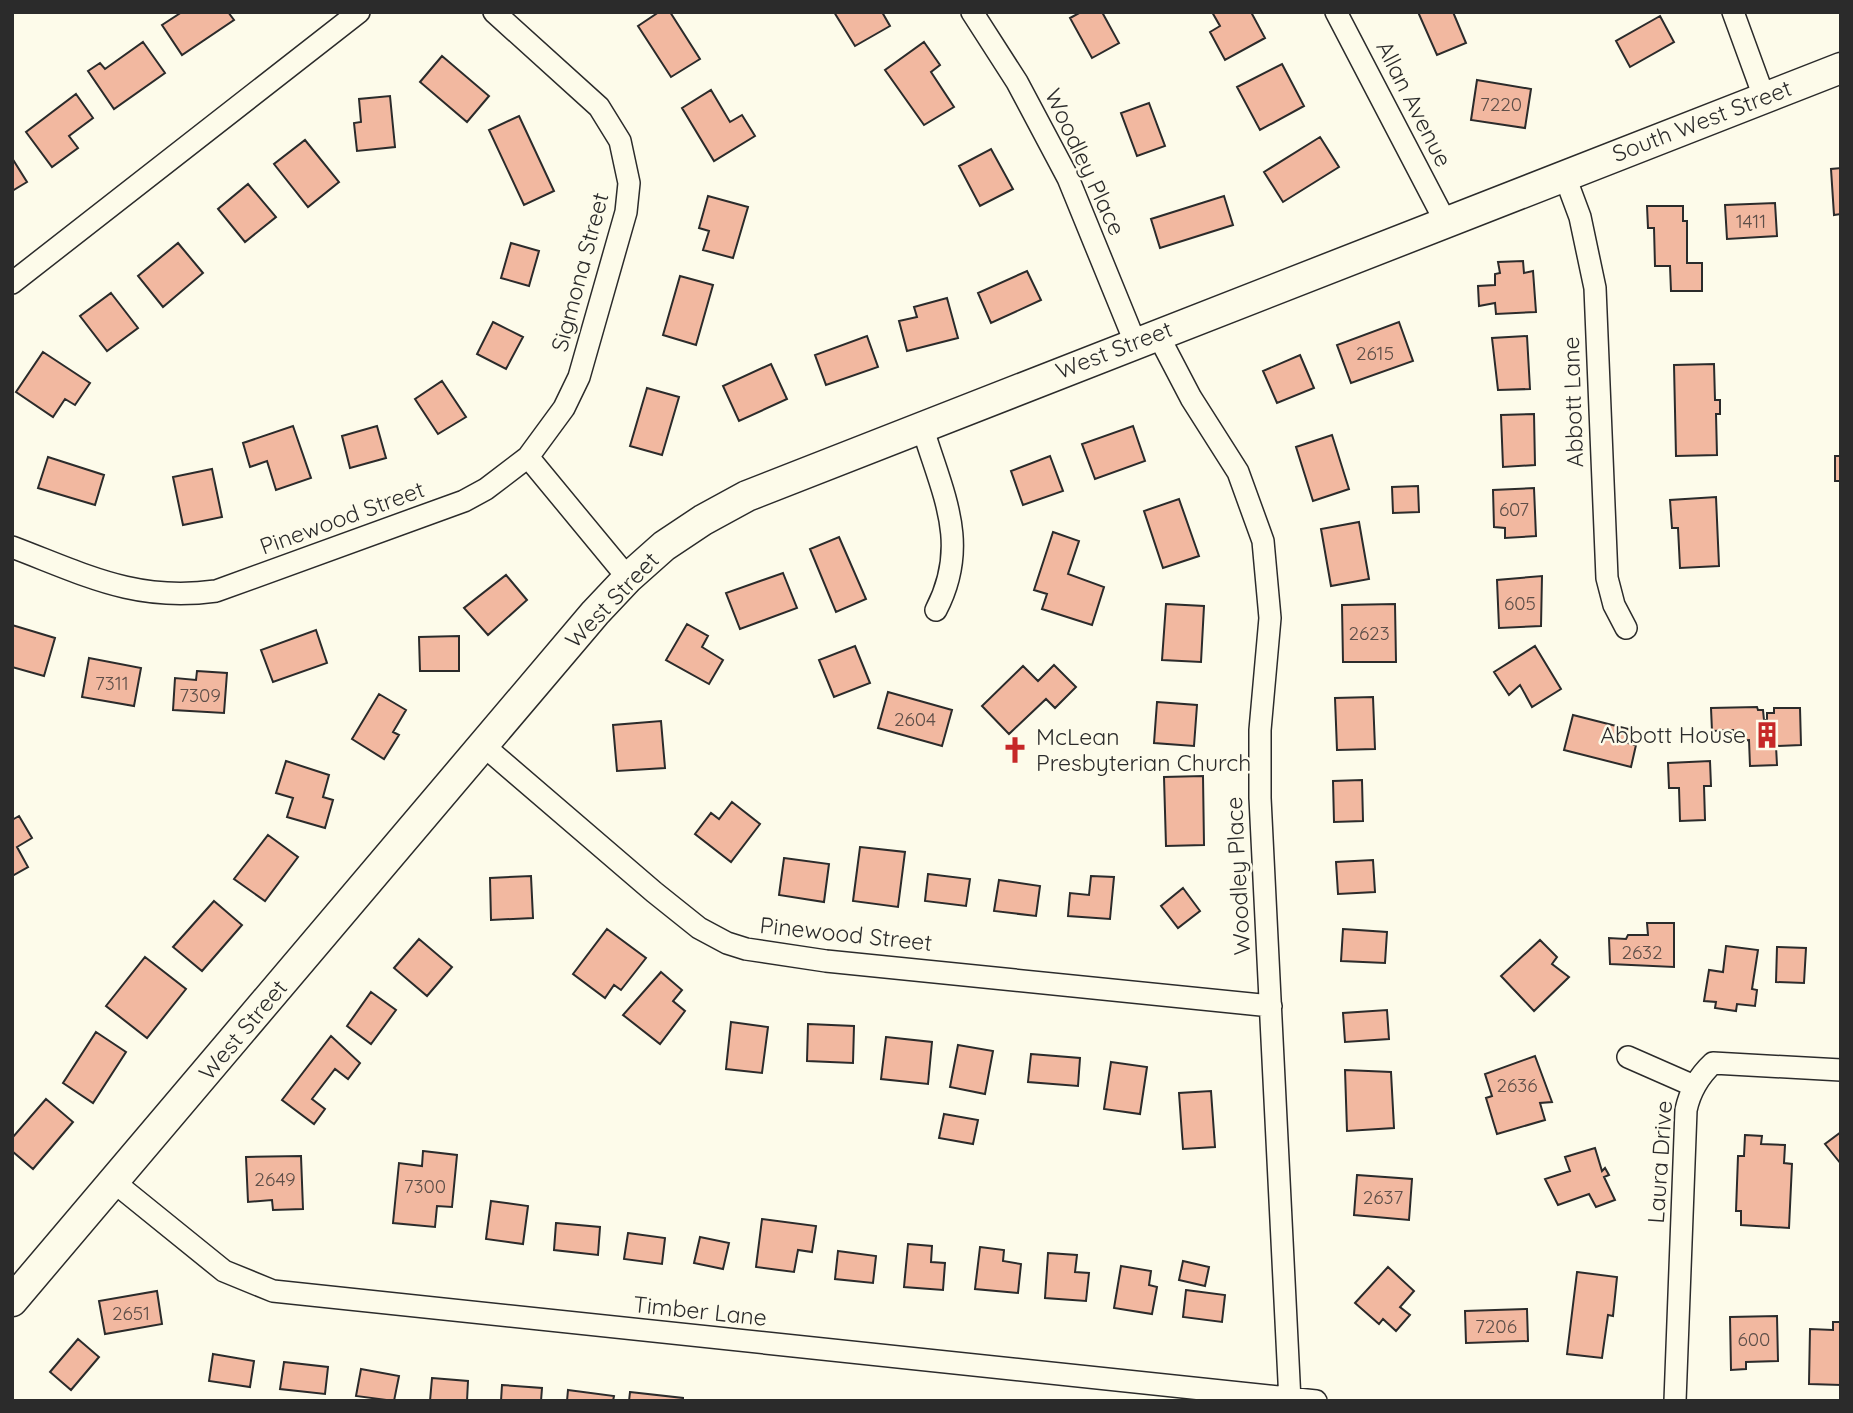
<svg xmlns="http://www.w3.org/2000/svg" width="1853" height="1413" font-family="Quicksand,sans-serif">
	<rect width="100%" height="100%" fill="#fdfbea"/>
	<path fill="#f2b8a0" stroke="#2b2b2b" stroke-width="2" d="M182,12H228L234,20L182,55L162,25Z
		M659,12H670L700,59L671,77L638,26Z
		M834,12H882L890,26L855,46Z
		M1081,12H1102L1119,43L1092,58L1070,18Z
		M1212,12H1251L1265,38L1225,60L1210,32L1220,26Z
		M1418,12H1453L1466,43L1437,55Z
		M1660,16L1674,42L1630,67L1616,41Z
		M143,42L165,73L114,109L88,71L100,63L105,69Z
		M924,42L940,65L931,72L954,107L924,125L885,70Z
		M442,56L489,96L467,122L420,82Z
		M1282,64L1304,106L1260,130L1237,87Z
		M1477,80L1531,89L1525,128L1471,120Z
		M711,90L730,122L742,115L755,136L714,161L682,108Z
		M76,94L93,118L69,136L78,148L52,167L26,132Z
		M390,96L395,147L357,151L354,123L361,122L359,99Z
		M1149,103L1165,146L1137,156L1121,113Z
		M519,116L554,191L524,205L489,130Z
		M1320,137L1339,167L1283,202L1264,172Z
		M305,140L339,182L308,207L274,164Z
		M991,149L1013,189L980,206L959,166Z
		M12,158L27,182L12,191Z
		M1841,168V214L1834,215L1831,169Z
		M248,184L276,217L245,242L218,209Z
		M708,196L748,207L733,258L703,250L709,231L699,228Z
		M1224,196L1233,225L1160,248L1151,219Z
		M1775,203L1777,236L1727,239L1725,205Z
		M1647,206H1683V221H1687V263H1702V291H1671L1670,266H1655L1654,228H1648Z
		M178,243L203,273L163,307L138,276Z
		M511,243L539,251L529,286L501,278Z
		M1523,261L1524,273L1533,271L1536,312L1496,314L1495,303L1479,306L1478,286L1495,285V274L1500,273L1498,262Z
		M1027,271L1041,300L991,323L978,293Z
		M680,276L713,285L696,345L663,335Z
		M111,293L138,328L107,351L80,316Z
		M947,298L958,338L907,351L899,321L917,317L914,307Z
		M493,322L523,337L506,369L477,354Z
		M1399,322L1413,361L1351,383L1337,345Z
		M867,336L878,367L826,385L815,355Z
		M1527,336L1530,389L1498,390L1492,338Z
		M43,352L90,383L75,405L65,399L53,417L16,392Z
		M1300,355L1314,388L1277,403L1263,371Z
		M771,364L787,399L739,421L723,386Z
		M1714,364L1715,400H1720V414H1716L1717,455L1676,456L1674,365Z
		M442,381L466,417L438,434L415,399Z
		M647,388L679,397L662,455L630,446Z
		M1534,414L1535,465L1503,467L1501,415Z
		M293,426L311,478L276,490L267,461L250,467L243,443Z
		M377,426L386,458L350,468L342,436Z
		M1133,426L1145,461L1095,479L1082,444Z
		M1332,435L1349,489L1313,501L1296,447Z
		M1050,456L1063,491L1023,505L1011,471Z
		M1835,456H1841V481H1835Z
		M48,457L104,475L95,505L38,488Z
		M212,469L222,517L183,525L173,477Z
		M1418,486L1419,512L1393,513L1392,487Z
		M1534,488L1536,536L1505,538V528L1494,527L1493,490Z
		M1716,497L1719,566L1680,568L1678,528H1672L1670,500Z
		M1179,499L1199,556L1163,568L1144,511Z
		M1359,522L1369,579L1331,586L1321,529Z
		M1053,532L1079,541L1068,574L1104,587L1092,625L1042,609L1047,594L1034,590Z
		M839,537L866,599L836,612L810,549Z
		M783,573L797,608L740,629L726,593Z
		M506,575L527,600L488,635L464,608Z
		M1542,576L1541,626L1499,628L1497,580Z
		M1166,604L1204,606L1201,662L1162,660Z
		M1395,604L1396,662H1343L1342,605Z
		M687,624L708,636L702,647L723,660L709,684L666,660Z
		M12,625L55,638L44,676L12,667Z
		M316,630L327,663L273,682L261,650Z
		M459,636V671H420L419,637Z
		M855,646L870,683L834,697L819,660Z
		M1535,646L1561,689L1532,707L1520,685L1509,695L1494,672Z
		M89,658L141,668L134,706L82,697Z
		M1054,665L1076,687L1055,708L1046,699L1009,734L982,706L1023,666L1038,681Z
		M197,671L227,673L224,713L173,710L175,678L196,680Z
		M888,692L952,710L942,746L878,728Z
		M379,694L406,710L393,732L399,735L384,759L352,739Z
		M1373,697L1375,749L1337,750L1335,698Z
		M1157,702L1197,705L1194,746L1154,743Z
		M1757,707L1758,710H1763L1764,720H1767V713H1774V708H1800L1801,745L1776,746L1777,765L1750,766L1749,740L1733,741V730L1712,731L1711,708Z
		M1573,715L1632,730L1628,743L1636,745L1631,767L1564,750Z
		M661,721L665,768L617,771L613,725Z
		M286,761L329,775L323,797L333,800L325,828L287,817L293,798L276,793Z
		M1710,761L1711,786H1704L1705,820L1680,821L1679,788H1669L1668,763Z
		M1203,776L1204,845L1166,846L1164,777Z
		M1362,780L1363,821L1334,822L1333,781Z
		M732,802L760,824L731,862L695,834L711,813L719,819Z
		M19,816L32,838L17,847L28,867L12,876V820Z
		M268,835L298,857L265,901L234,879Z
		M860,847L905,852L898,907L853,901Z
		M784,858L829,864L824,902L779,895Z
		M1373,860L1375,892L1338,894L1336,862Z
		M928,874L970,879L966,906L925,901Z
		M531,876L533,918L491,920L490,878Z
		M1091,876L1114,877L1110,919L1068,916L1070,893L1089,895Z
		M999,880L1040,886L1036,916L994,911Z
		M1183,888L1200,911L1178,928L1161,906Z
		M214,901L242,925L202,971L173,947Z
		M1647,923H1674V967L1610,964L1609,938L1626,939L1628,935H1648Z
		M607,929L646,958L621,990L614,985L605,998L573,974Z
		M1343,929L1387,932L1385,963L1341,961Z
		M419,939L452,967L427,996L394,968Z
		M1540,940L1557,957L1552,964L1569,977L1534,1011L1501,976Z
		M1726,946L1758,950L1752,989L1757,990L1755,1006L1737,1004L1736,1011L1715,1008L1716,1002L1704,1001L1709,970L1723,972Z
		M1777,947L1806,948L1804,983L1776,982Z
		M145,957L186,989L147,1038L106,1006Z
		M661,972L682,990L673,1001L685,1011L660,1044L623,1015Z
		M371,992L396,1010L371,1044L347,1026Z
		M1387,1010L1389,1039L1345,1042L1343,1013Z
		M731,1022L768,1027L762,1073L726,1069Z
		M808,1024L854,1026L853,1063L807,1061Z
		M96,1032L126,1052L93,1103L63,1083Z
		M331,1036L360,1063L348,1079L335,1069L312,1099L325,1109L314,1124L282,1100Z
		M886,1037L932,1042L928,1084L881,1079Z
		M958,1045L993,1051L985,1094L950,1087Z
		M1031,1054L1080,1058L1078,1086L1028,1082Z
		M1535,1056L1552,1102L1540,1103L1545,1120L1497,1134L1486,1098L1492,1096L1485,1074Z
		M1111,1062L1147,1067L1140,1114L1104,1109Z
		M1345,1070L1391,1072L1394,1128L1347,1131Z
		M1211,1091L1215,1147L1183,1149L1179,1093Z
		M46,1099L73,1122L33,1169L12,1151V1138Z
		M944,1114L978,1120L973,1144L939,1138Z
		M1841,1132V1164L1825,1144Z
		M1745,1135L1762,1136L1761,1144L1785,1145L1784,1163L1792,1164L1789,1228L1741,1225V1211H1736L1738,1156H1744Z
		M1595,1148L1602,1171L1605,1168L1609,1175L1604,1177L1615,1200L1596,1207L1589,1194L1558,1205L1545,1179L1570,1171L1565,1157Z
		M423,1151L457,1155L452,1207L437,1206L435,1227L393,1223L399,1163L422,1166Z
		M301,1156L303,1209L273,1210L272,1200L248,1202L246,1157Z
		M1357,1175L1412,1179L1409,1220L1354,1215Z
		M491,1201L528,1206L523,1244L486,1239Z
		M762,1219L816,1226L812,1252L798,1250L794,1272L756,1267Z
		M556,1223L600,1227L598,1255L554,1250Z
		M628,1233L665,1238L662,1264L624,1259Z
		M700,1237L729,1243L723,1269L694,1263Z
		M908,1244L932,1246L931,1262L945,1263L943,1290L904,1287Z
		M980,1247L1004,1250L1003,1261L1021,1264L1018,1293L975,1289Z
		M838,1251L876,1256L873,1283L835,1279Z
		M1048,1253L1077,1255L1075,1272L1089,1273L1086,1301L1045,1298Z
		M1183,1261L1209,1267L1205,1286L1179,1280Z
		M1121,1266L1151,1271L1149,1285L1157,1287L1152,1314L1114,1308Z
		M1388,1267L1414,1291L1400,1307L1410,1315L1396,1331L1383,1319L1379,1324L1355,1303Z
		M1577,1272L1617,1277L1613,1316L1608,1315L1602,1358L1567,1354Z
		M1186,1290L1225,1295L1222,1322L1183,1317Z
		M157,1291L162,1324L105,1334L99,1301Z
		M1527,1309L1528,1341L1466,1343L1465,1311Z
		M1777,1316L1778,1361L1746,1362V1369L1731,1370L1730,1317Z
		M1833,1322H1841V1385L1809,1384L1810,1329L1833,1330Z
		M78,1339L99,1357L71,1390L50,1372Z
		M213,1354L254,1361L250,1387L209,1381Z
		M284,1362L328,1367L325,1394L280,1389Z
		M361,1369L399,1376L394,1401L356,1396Z
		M432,1378L468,1381L467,1401H430Z
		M502,1385L542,1388L541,1401H501Z
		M568,1390L614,1396L613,1401H567Z
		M630,1392L683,1398V1401H629Z"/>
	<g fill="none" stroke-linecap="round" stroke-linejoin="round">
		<defs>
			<path id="minor" d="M972,12L1017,82L1068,178L1135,342
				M1336,12L1445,221
				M1733,12L1764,97
				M1564,174L1580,217L1595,288L1607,578L1614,605L1626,628
				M12,283L359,12
				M1157,333L1191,398L1238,472L1263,541L1270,618L1260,730V798L1290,1401
				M922,426C942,493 971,543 936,610
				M528,457L628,578
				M12,547C86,575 135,602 216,591L464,501L486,489L528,457L564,408L579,377L626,212L629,183L620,141L599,107L494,12
				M484,746L654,892L699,928L727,943L746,949L826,961L1271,1006
				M1628,1057L1694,1086
				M114,1182L224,1271L273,1291L1316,1401
				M1675,1401L1686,1110C1690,1091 1698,1077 1713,1063L1841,1070"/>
			<path id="secondary" d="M12,1301L595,613L628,578L664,546L703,520L747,496L1841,68"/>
		</defs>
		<use href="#minor" stroke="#2b2b2b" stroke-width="24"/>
		<use href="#secondary" stroke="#2b2b2b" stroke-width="33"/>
		<use href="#minor" stroke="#fdfbea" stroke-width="21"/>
		<use href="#secondary" stroke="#fdfbea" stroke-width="30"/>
	</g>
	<defs>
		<symbol id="building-bare" viewBox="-9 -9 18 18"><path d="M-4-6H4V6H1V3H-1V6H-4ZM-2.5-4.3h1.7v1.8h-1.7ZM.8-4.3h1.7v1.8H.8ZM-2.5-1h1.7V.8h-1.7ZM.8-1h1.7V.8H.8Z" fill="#c62828" stroke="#fdfbea" stroke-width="2.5" paint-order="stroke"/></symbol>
		<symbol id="church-bare" viewBox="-9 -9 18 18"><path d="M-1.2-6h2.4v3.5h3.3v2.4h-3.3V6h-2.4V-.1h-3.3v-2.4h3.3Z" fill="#c62828" stroke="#fdfbea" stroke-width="2.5" paint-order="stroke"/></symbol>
	</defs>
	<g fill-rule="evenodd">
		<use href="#building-bare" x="1748" y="716" width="38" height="38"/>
		<use href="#church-bare" x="996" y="731" width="38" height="38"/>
	</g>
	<g text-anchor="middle" stroke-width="5" stroke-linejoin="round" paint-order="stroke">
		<g font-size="19" fill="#5d4e48">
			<text x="1501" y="111">7220</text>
			<text x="1751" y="228">1411</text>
			<text x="1375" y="360">2615</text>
			<text x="1514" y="516">607</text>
			<text x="1520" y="610">605</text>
			<text x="1369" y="640">2623</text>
			<text x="112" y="690">7311</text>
			<text x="200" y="702">7309</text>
			<text x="915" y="726">2604</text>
			<text x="1642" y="959">2632</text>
			<text x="1517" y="1092">2636</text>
			<text x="275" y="1186">2649</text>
			<text x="425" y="1193">7300</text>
			<text x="1383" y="1204">2637</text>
			<text x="131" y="1320">2651</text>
			<text x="1496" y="1333">7206</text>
			<text x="1754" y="1346">600</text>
		</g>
		<g font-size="23" fill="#2b2b2b" stroke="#fdfbea">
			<text transform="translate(1414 104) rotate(63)" y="8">Allan Avenue</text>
			<text transform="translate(1702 121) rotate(-21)" y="8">South West Street</text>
			<text transform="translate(1085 162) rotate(65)" y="8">Woodley Place</text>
			<text transform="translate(580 272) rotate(-75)" y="8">Sigmona Street</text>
			<text transform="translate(1114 350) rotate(-21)" y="8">West Street</text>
			<text transform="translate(1573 402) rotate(-92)" y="8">Abbott Lane</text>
			<text transform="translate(342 518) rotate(-20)" y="8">Pinewood Street</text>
			<text transform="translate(612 600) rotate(-46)" y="8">West Street</text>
			<text transform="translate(1238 876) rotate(-93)" y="8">Woodley Place</text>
			<text transform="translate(846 934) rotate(6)" y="8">Pinewood Street</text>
			<text transform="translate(243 1030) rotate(-50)" y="8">West Street</text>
			<text transform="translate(1660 1162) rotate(-86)" y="8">Laura Drive</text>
			<text transform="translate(700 1311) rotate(6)" y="8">Timber Lane</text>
		</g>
		<g font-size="23" fill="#2b2b2b" stroke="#fdfbea" text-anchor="end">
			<text x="1746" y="743">Abbott House</text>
			<text x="1036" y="745" text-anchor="start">McLean<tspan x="1036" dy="26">Presbyterian Church</tspan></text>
		</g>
	</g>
	<rect width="1853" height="1413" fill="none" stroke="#2b2b2b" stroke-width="28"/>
</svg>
